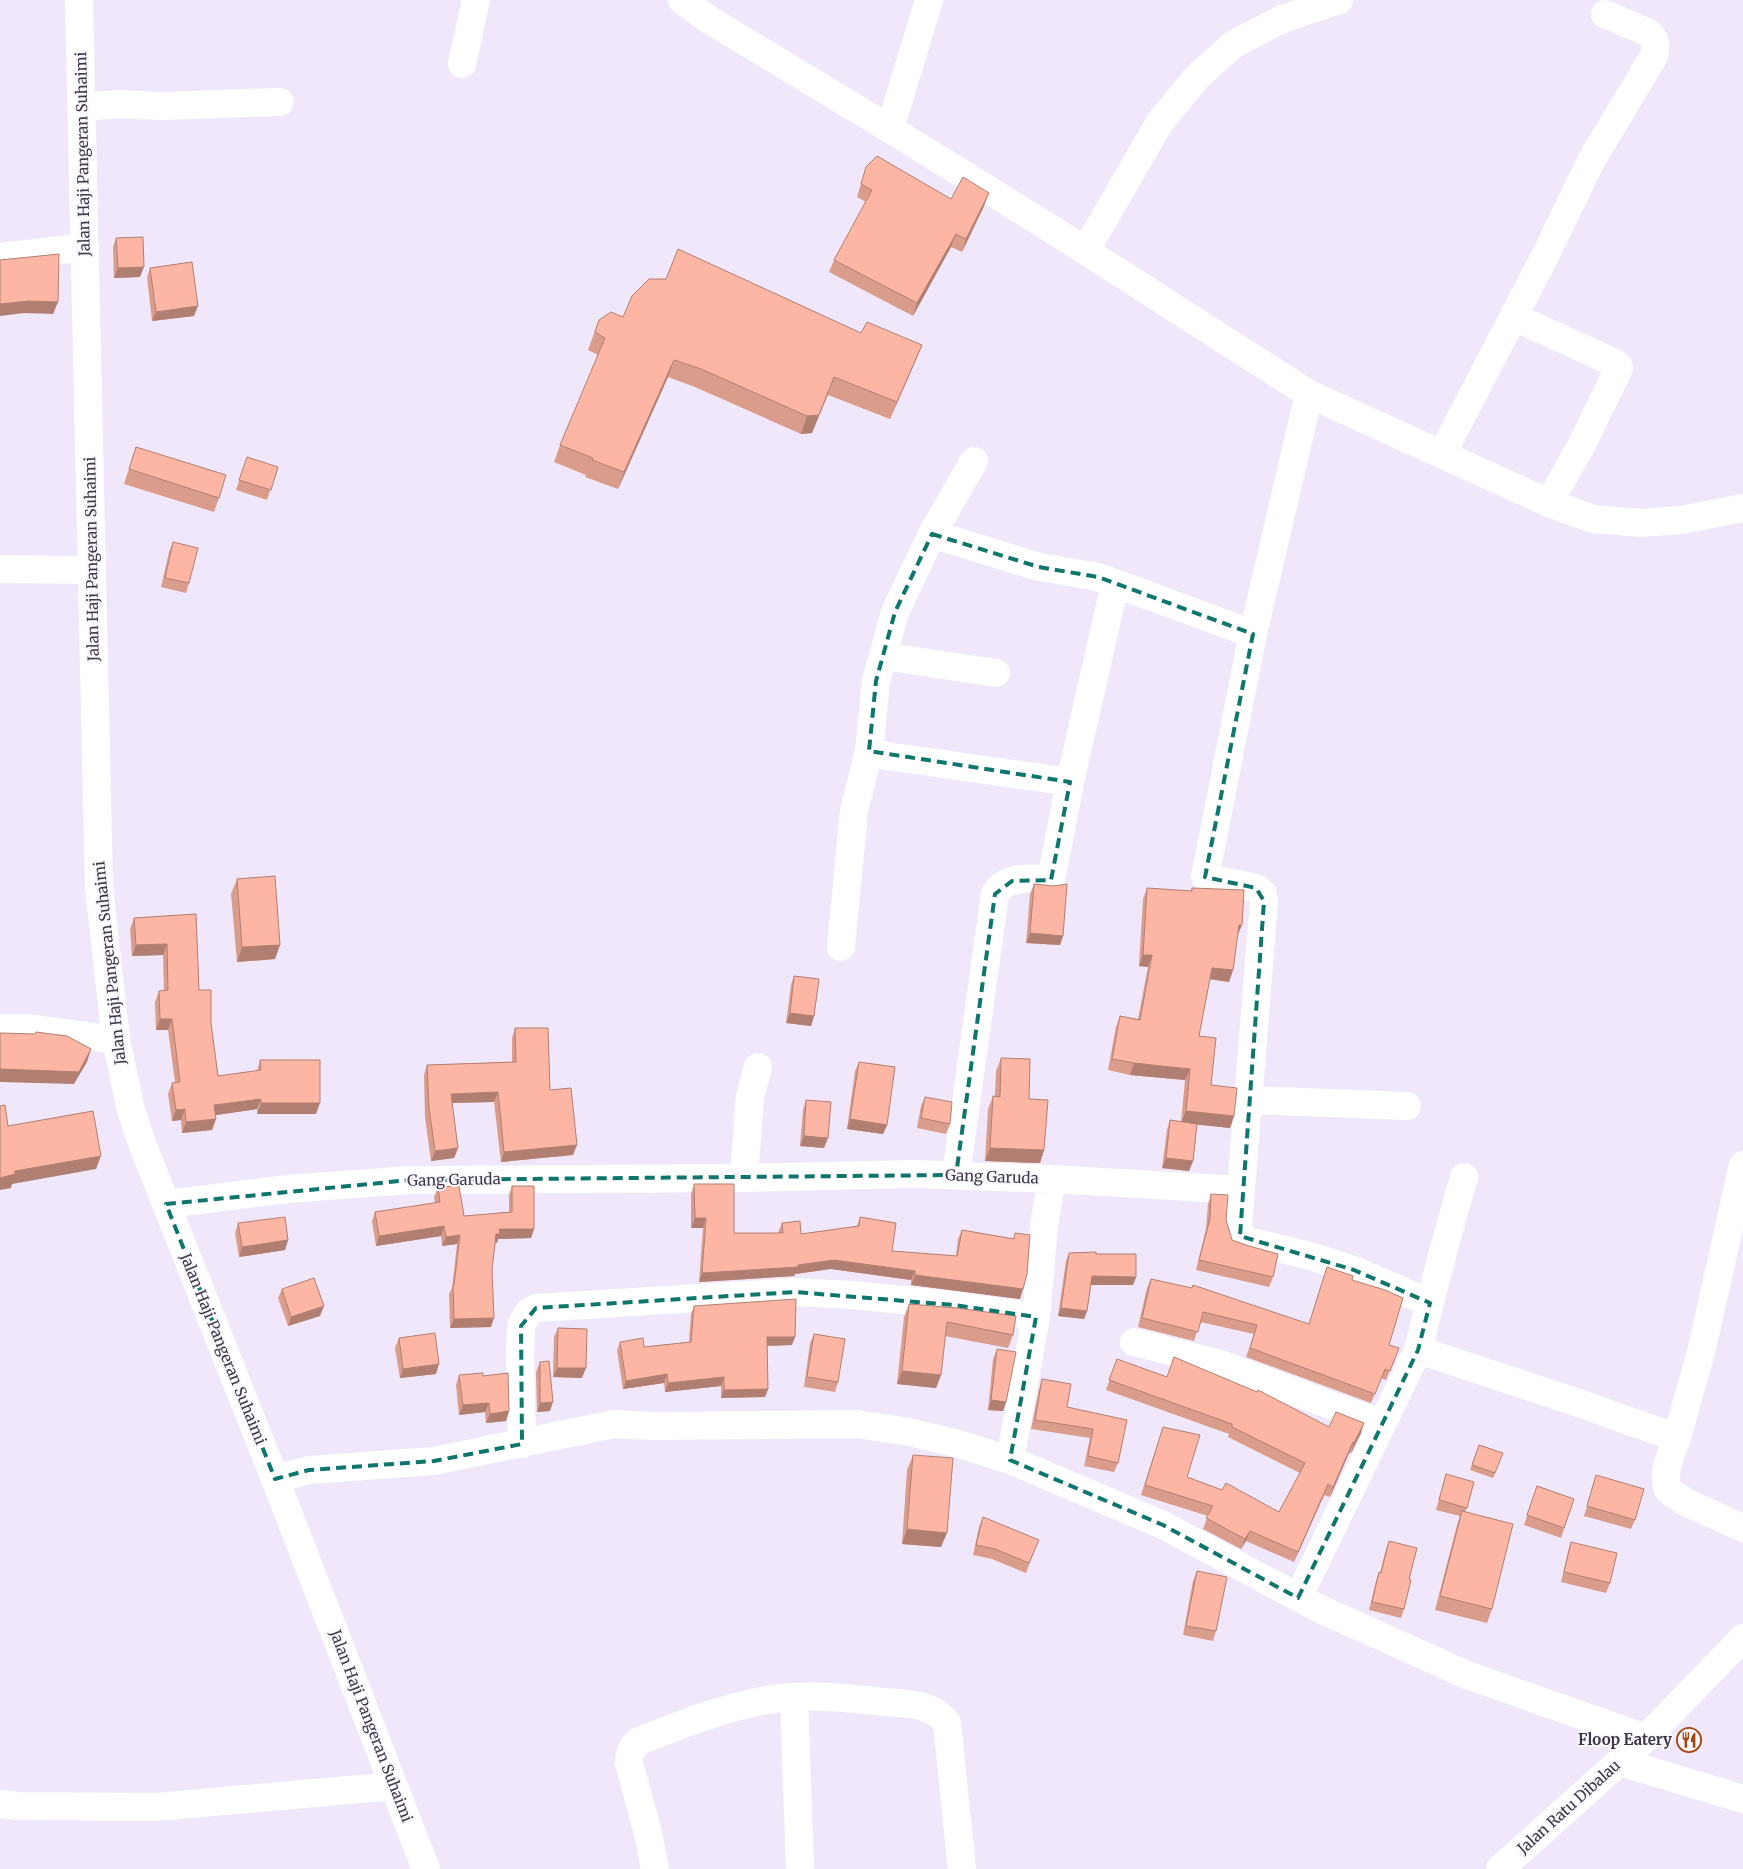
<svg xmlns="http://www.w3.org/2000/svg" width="1743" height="1869" font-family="Merriweather,serif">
	<rect width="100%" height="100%" fill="#f0e7fb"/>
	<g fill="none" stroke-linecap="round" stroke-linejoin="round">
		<path stroke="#fff" stroke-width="28" d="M682,0L708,19L890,129L1053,230L1309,394L1549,503L1593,519L1642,523L1681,520L1743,508
			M462,64L476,0
			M82,107L120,104L161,106L280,102
			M890,129L929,0
			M1086,250L1160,122L1197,77L1234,44L1282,19L1339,0
			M0,257L85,247
			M1514,317L1613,362L1618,365L1619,368L1581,446L1549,503
			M1309,394L1253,634L1205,877L1256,888L1263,894L1264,901L1238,1227L1240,1236L1249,1241L1310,1256L1354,1270L1430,1303
			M1442,454L1545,256L1591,161L1654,56C1656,46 1656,40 1649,33L1605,14
			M932,534L974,461
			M0,569L92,570
			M883,656L996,673
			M869,751L887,756L1070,782
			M841,947L854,811L869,751L876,681L895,612L932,534L1039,567L1098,577L1253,634
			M0,1028H27L116,1040
			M1248,1100L1407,1106
			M956,1175L995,894C1006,875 1033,878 1051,880L1070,782L1115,584
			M744,1178L750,1096L758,1067
			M166,1204L288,1189L410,1180L744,1178L915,1174L1052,1179L1241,1190
			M1134,1342L1220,1364L1382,1424
			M1418,1350L1444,1248L1464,1177
			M1677,1438L1702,1348L1743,1165
			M522,1444L520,1357L521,1326L528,1313L536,1308L795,1292L852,1295L954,1305L1036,1317
			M1010,1460L1036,1317L1044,1225L1052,1179
			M275,1479L309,1470L434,1461L614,1424L655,1426L857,1424L909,1432L959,1444L1010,1460L1163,1525L1320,1609L1467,1675L1646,1738
			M1298,1598L1418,1350L1570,1400L1677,1438C1671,1454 1662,1472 1668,1490L1685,1502L1743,1528
			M794,1697L800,1869
			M1620,1762L1743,1799
			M0,1804L17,1806L156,1807L394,1786
			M655,1869L648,1833L629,1763C629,1755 631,1748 637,1742C679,1725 723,1708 767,1700C805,1693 847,1698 885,1702C908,1704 932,1703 947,1723L962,1869"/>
		<path stroke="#fff" stroke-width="28" d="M79,0L99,887L116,1040L131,1110L143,1146L275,1479L426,1869
			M1500,1869L1646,1738L1743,1638"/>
	</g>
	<path fill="#da9d8c" d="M866,167L951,199L984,206L962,252L951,247L913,316L829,272L834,260L866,202L857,197Z
		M116,238L140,277L114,278L113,247Z
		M150,268L194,316L152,321L147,277Z
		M623,317L861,333L922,345L915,362L890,419L828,395L812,433L801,434L695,387L668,377L618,489L585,477L586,475L554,462L560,445L598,355L588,350L599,320Z
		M136,447L219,498L214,512L124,484Z
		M247,457L278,467L267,500L236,490Z
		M173,542L189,583L186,593L161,587L169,552Z
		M237,879L280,945L275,959L237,962L231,894Z
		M1034,884L1063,936L1060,945L1026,943L1030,894Z
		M1147,888L1191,891L1192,888L1237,937L1233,970L1229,982L1210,979L1199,1036L1211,1085L1234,1116L1230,1128L1197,1124L1193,1161L1189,1171L1162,1168L1167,1130L1170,1120L1181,1122L1185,1080L1130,1075L1108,1070L1116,1027L1120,1016L1138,1019L1148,967L1139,966L1143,899Z
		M196,914L199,990L211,1023L218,1076L257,1071L260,1060L316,1114H257V1109L215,1115L216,1119L212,1130L182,1133L181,1120L172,1121L168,1094L172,1083L175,1082L168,1030H156L155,1002L159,991H164L163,955L132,956L130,929L134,918Z
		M794,976L814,1016L811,1026L786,1023L791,985Z
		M515,1028L550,1090L573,1155L501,1162L494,1102L452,1103L458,1148L454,1158L431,1161L425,1117L424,1075L427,1065L512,1062V1038Z
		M1001,1058L1029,1099L1044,1150L1040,1163L985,1161L988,1109L993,1096H995L996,1071Z
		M859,1062L887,1125L883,1134L847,1129L855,1071Z
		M925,1097L950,1124L946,1134L917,1128L921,1106Z
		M806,1100L824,1148L800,1146L803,1110Z
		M694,1184L734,1233H778L782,1223L801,1234L857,1226L860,1217L892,1251L956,1256L958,1239L962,1230L1013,1239L1015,1233L1020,1299L911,1285V1280L831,1269L795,1274L794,1276L699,1282L703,1228H691V1194Z
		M512,1186L534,1229L531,1238L498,1239L497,1243H495L492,1270L491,1327L450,1328L449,1294L452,1288L457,1244L442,1246L441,1236L376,1246L372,1221L375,1212L435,1203L434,1197L438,1187L464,1216L509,1212V1195Z
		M1211,1194L1226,1220L1232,1240L1273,1277L1269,1287L1196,1270L1206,1229L1208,1204Z
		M238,1223L288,1240L285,1250L239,1257L235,1233Z
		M1069,1253L1096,1254L1136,1277L1133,1285H1091L1087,1311L1084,1319L1058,1316L1066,1261Z
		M1327,1267L1352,1280L1389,1345L1399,1348L1386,1380L1381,1378L1371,1403L1246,1357L1254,1334L1200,1322L1194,1341L1138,1327L1147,1288L1151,1279L1309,1324Z
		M282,1289L320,1316L288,1326L278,1298Z
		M909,1304L1013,1335L1008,1348L945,1336L941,1375L936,1388L897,1384L904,1317Z
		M694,1306L792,1345L767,1346L768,1389L765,1397L721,1398V1386L665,1392L664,1383L623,1389L617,1350L620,1342L644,1347L689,1342L691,1314Z
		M558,1328L582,1378L553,1377L554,1337Z
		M814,1334L838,1382L835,1392L804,1387L810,1343Z
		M399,1338L436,1374L400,1378L395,1348Z
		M997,1349L1006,1402L1003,1411L988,1410L993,1359Z
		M1117,1359L1167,1377L1329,1427L1361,1433L1351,1453H1349L1330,1497L1324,1495L1294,1562L1246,1541L1241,1549L1203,1529L1208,1516L1141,1495L1163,1427L1187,1477L1279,1512L1300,1473L1228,1437L1229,1434L1106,1390Z
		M540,1362L550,1411L537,1412L536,1372Z
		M459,1375L483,1376L509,1411L506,1421L486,1423L485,1412L459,1415L456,1385Z
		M1042,1379L1067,1407L1127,1420L1118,1463L1114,1472L1084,1466L1090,1438L1031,1429L1039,1389Z
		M1479,1445L1503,1453L1493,1478L1470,1470Z
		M913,1455L941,1547L902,1544L907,1470Z
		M1446,1474L1467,1508L1465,1512L1492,1609L1487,1623L1435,1610L1457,1525L1460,1516L1436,1510Z
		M1596,1475L1635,1520L1631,1529L1584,1516Z
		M1537,1486L1574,1499L1561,1538L1524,1525Z
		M983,1517L1035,1549L1026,1573L992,1559L973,1555L979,1527Z
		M1389,1541L1409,1579L1404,1609L1401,1618L1369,1610L1376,1581L1379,1572L1380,1573L1386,1549Z
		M1571,1542L1610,1583L1606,1593L1561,1582L1568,1552Z
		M1197,1571L1216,1631L1213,1641L1183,1635L1193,1581Z"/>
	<path fill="#b17f72" d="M989,193L984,206L962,252L966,239Z
		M956,234L951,247L913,316L917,303Z
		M144,267L140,277L114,278L118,268Z
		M29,301L58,302L53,314L24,313L0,316V304Z
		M198,306L194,316L152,321L156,312Z
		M922,345L915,362L890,419L897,402Z
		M674,360L668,377L618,489L624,472Z
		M834,377L812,433L801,434L807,416Z
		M1239,925H1242L1237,937Z
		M1030,933L1063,936L1060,945L1026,943Z
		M167,944L163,955L132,956L136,945Z
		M280,945L275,959L237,962L242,947Z
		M1143,955H1152L1148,967L1139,966Z
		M1212,968L1233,970L1229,982L1208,979Z
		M790,1013L814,1016L811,1026L786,1023Z
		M160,1019H172L168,1030H156Z
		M91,1049L87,1062L74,1084L0,1082V1069Z
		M1134,1063L1190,1069L1185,1080L1130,1075Z
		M498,1092L494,1102L447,1103L451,1094Z
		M261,1099L257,1109L210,1116L214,1105Z
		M261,1103H320L316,1114H257Z
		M185,1109L181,1120L172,1121L176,1110Z
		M1186,1111L1234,1116L1230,1128L1181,1123Z
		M216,1119L212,1130L182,1133L186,1122Z
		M850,1119L887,1125L883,1134L847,1129Z
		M804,1136L828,1138L824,1148L800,1146Z
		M577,1145L573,1155L501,1162L504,1152Z
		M458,1148L454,1158L431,1161L435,1151Z
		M990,1148L1044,1150L1040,1163L985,1161Z
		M101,1156L96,1169L12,1184L11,1188L0,1190V1178L15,1171Z
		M1166,1158L1193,1161L1189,1171L1162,1168Z
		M695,1218H706L703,1228H691Z
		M444,1226L441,1236L376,1246L379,1236Z
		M499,1229H534L531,1238L498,1239L497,1243H493L496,1234Z
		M460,1235L457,1244L442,1246L446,1237Z
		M288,1240L285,1250L239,1257L242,1247Z
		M834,1260L915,1271L911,1280L831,1269L795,1274L794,1276L699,1282L702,1273L798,1265Z
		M915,1275L1023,1289L1020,1299L911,1285Z
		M1092,1276L1136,1277L1133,1285H1089Z
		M324,1306L320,1316L288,1326L291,1317Z
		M1061,1308L1087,1311L1084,1319L1058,1316Z
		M494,1318L491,1327L450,1328L454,1319Z
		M767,1337H795L792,1345L764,1346Z
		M439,1364L436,1374L400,1378L403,1369Z
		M557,1368H586L582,1378L553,1377Z
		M902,1371L941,1375L936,1388L897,1384Z
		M667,1374L664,1383L623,1389L626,1381Z
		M724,1377L721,1386L665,1392L668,1383Z
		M768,1389L765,1397L721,1398L724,1390Z
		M991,1400L1006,1402L1003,1411L988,1410Z
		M553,1402L550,1411L537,1412L540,1403Z
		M489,1403L485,1412L459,1415L463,1405Z
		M509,1411L506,1421L486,1423L490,1414Z
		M1364,1423L1361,1433L1351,1453L1354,1443Z
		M1353,1442L1349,1453L1330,1497L1333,1487Z
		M1328,1484L1324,1495L1294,1562L1298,1552Z
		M907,1529L947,1533L941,1547L902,1544Z
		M1250,1531L1246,1541L1241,1549L1245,1539Z"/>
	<path fill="#fdb6a3" stroke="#b17f72" d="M877,156L951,199L963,177L989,193L966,239L956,234L917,303L834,260L872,190L861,184L866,167Z
		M143,237L144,267L118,268L116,238Z
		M678,249L861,333L867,322L922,345L897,402L834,377L819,415L807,416L701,369L674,360L624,472L592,460L593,458L560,445L605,338L595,332L599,320L611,312L623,317L632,296L649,279H666Z
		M59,254L58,302L29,301L0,304V260Z
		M192,262L198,306L156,312L150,268Z
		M136,447L226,475L219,498L129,469Z
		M247,457L278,467L271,490L239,480Z
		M173,542L198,548L189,583L165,578Z
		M275,876L280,945L242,947L237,879Z
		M1034,884L1053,886L1067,884L1063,936L1030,933Z
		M1147,888L1192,891V888L1244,890L1242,925H1239L1233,970L1212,968L1199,1036L1216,1038L1211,1085L1237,1088L1234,1116L1186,1111L1190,1069L1134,1063L1112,1059L1120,1016L1140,1020L1152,955H1143Z
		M196,914L199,990H211V1023L218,1076L261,1070L260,1060H320V1103H261V1099L214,1105L216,1119L186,1122L185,1109L176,1110L172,1083L180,1082L172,1019H160L159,991L168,990L167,944L136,945L134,918Z
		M794,976L819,979L814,1016L790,1013Z
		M515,1028H548L550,1090L571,1088L577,1145L504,1152L498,1092L451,1094L458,1148L435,1151L429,1108L427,1065L516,1062Z
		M36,1032L67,1036L91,1049L79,1072L0,1069V1033L35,1034Z
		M1001,1058L1030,1059L1029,1099L1048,1100L1044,1150L990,1148L993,1096L1000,1097Z
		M859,1062L895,1067L887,1125L850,1119Z
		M925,1097L952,1102L950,1124L921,1118Z
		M806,1100L831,1102L828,1138L804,1136Z
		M5,1105L8,1126L93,1111L101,1156L15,1171V1174L0,1178V1106Z
		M1170,1120L1197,1124L1193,1161L1166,1158Z
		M694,1184H734V1233H783L782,1223L800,1221L801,1234L859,1226L860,1217L896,1223L892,1251L957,1256L962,1230L1014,1239L1015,1233L1030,1235L1027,1274L1023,1289L915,1275V1271L834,1260L798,1265V1267L702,1273L706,1218H695Z
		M459,1186L464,1216L512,1212V1186H534V1229H499L500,1234H496L492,1270L494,1318L454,1319L453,1285H454L460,1235L446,1237L444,1226L379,1236L375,1212L440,1202L438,1187Z
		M1211,1194L1228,1195L1226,1220L1232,1240L1249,1246L1278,1254L1273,1277L1199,1260L1210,1219Z
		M285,1217L288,1240L242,1247L238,1223Z
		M1096,1252V1254H1136V1277L1092,1276L1087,1311L1061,1308L1069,1253Z
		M1327,1267L1353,1276L1352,1280L1385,1290L1403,1298L1389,1345L1399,1348L1390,1371L1385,1369L1375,1394L1250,1348L1257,1325L1203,1312L1198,1332L1142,1318L1151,1279L1192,1288L1193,1285L1309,1324Z
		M314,1278L324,1306L291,1317L282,1289Z
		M796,1299L795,1337H767L768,1389L724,1390V1377L668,1383L667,1374L626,1381L620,1342L643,1338L644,1347L691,1342L694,1306Z
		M909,1304L957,1308L1016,1316L1013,1335L947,1322L941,1375L902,1371Z
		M558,1328L587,1329L586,1368H557Z
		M435,1333L439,1364L403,1369L399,1338Z
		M814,1334L845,1339L838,1382L807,1377Z
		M997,1349L1016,1352L1006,1402L991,1400Z
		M1174,1357L1257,1392L1258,1390L1329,1427L1336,1412L1364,1423L1354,1443L1353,1442L1333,1487L1328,1484L1298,1552L1250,1531L1245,1539L1206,1518L1213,1506L1145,1485L1163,1427L1200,1435L1187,1477L1222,1490L1226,1483L1279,1512L1305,1463L1232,1427V1424L1109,1380L1117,1359L1167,1377Z
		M549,1361L553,1402L540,1403V1362Z
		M483,1373V1376L508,1373L509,1411L490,1414L489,1403L463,1405L459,1375Z
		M1042,1379L1071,1384L1067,1407L1127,1420L1118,1463L1088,1456L1093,1429L1035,1420Z
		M1479,1445L1503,1453L1495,1473L1472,1465Z
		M913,1455L953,1458L947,1533L907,1529Z
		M1446,1474L1474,1482L1467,1508L1439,1500Z
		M1596,1475L1644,1489L1635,1520L1587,1506Z
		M1537,1486L1574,1499L1564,1528L1527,1515Z
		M1462,1511L1513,1524L1492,1609L1440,1596Z
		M983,1517L1039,1540L1029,1563L995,1549L976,1545Z
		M1389,1541L1417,1548L1409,1579L1411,1580L1404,1609L1372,1602L1379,1572L1381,1573Z
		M1571,1542L1617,1553L1610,1583L1564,1572Z
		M1197,1571L1227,1577L1216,1631L1186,1626Z"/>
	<path fill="none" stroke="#0f766e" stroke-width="4" stroke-dasharray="10 6" stroke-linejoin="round" d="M932,534L1039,567L1098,577L1253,634L1205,877L1256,888L1264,901L1240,1236L1354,1270L1430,1303L1418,1350L1298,1598L1163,1525L1010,1460L1036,1317L954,1305L795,1292L536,1308L521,1326L522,1444L434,1461L309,1470L275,1479L166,1204L410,1180L956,1175L995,894L1012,881L1051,880L1070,782L869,751L876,681L895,612Z"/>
	<defs>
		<symbol id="restaurant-ring" viewBox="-11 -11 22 22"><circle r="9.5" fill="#faf7fe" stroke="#a9460d" stroke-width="1.5"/><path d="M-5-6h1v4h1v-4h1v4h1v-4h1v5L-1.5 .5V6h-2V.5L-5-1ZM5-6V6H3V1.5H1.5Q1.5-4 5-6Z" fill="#a9460d"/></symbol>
	</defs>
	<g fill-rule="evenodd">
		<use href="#restaurant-ring" x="1675" y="1726" width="28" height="28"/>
	</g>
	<g text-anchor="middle" stroke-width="4" stroke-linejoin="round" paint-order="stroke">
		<g font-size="15" fill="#3e3845" stroke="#faf7fe">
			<text transform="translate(83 154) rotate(-91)" y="5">Jalan Haji Pangeran Suhaimi</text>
			<text transform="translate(92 559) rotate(-91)" y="5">Jalan Haji Pangeran Suhaimi</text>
			<text transform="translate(110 963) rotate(-96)" y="5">Jalan Haji Pangeran Suhaimi</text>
			<text transform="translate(992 1177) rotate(2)" y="5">Gang Garuda</text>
			<text transform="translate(454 1180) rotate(-1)" y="5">Gang Garuda</text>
			<text transform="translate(223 1349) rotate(68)" y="5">Jalan Haji Pangeran Suhaimi</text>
			<text transform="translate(371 1726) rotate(69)" y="5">Jalan Haji Pangeran Suhaimi</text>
			<text transform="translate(1569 1807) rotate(-42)" y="5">Jalan Ratu Dibalau</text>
		</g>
		<g font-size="15" font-weight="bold" fill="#3e3845" stroke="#faf7fe" text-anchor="end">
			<text x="1672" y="1745">Floop Eatery</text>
		</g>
	</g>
</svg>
